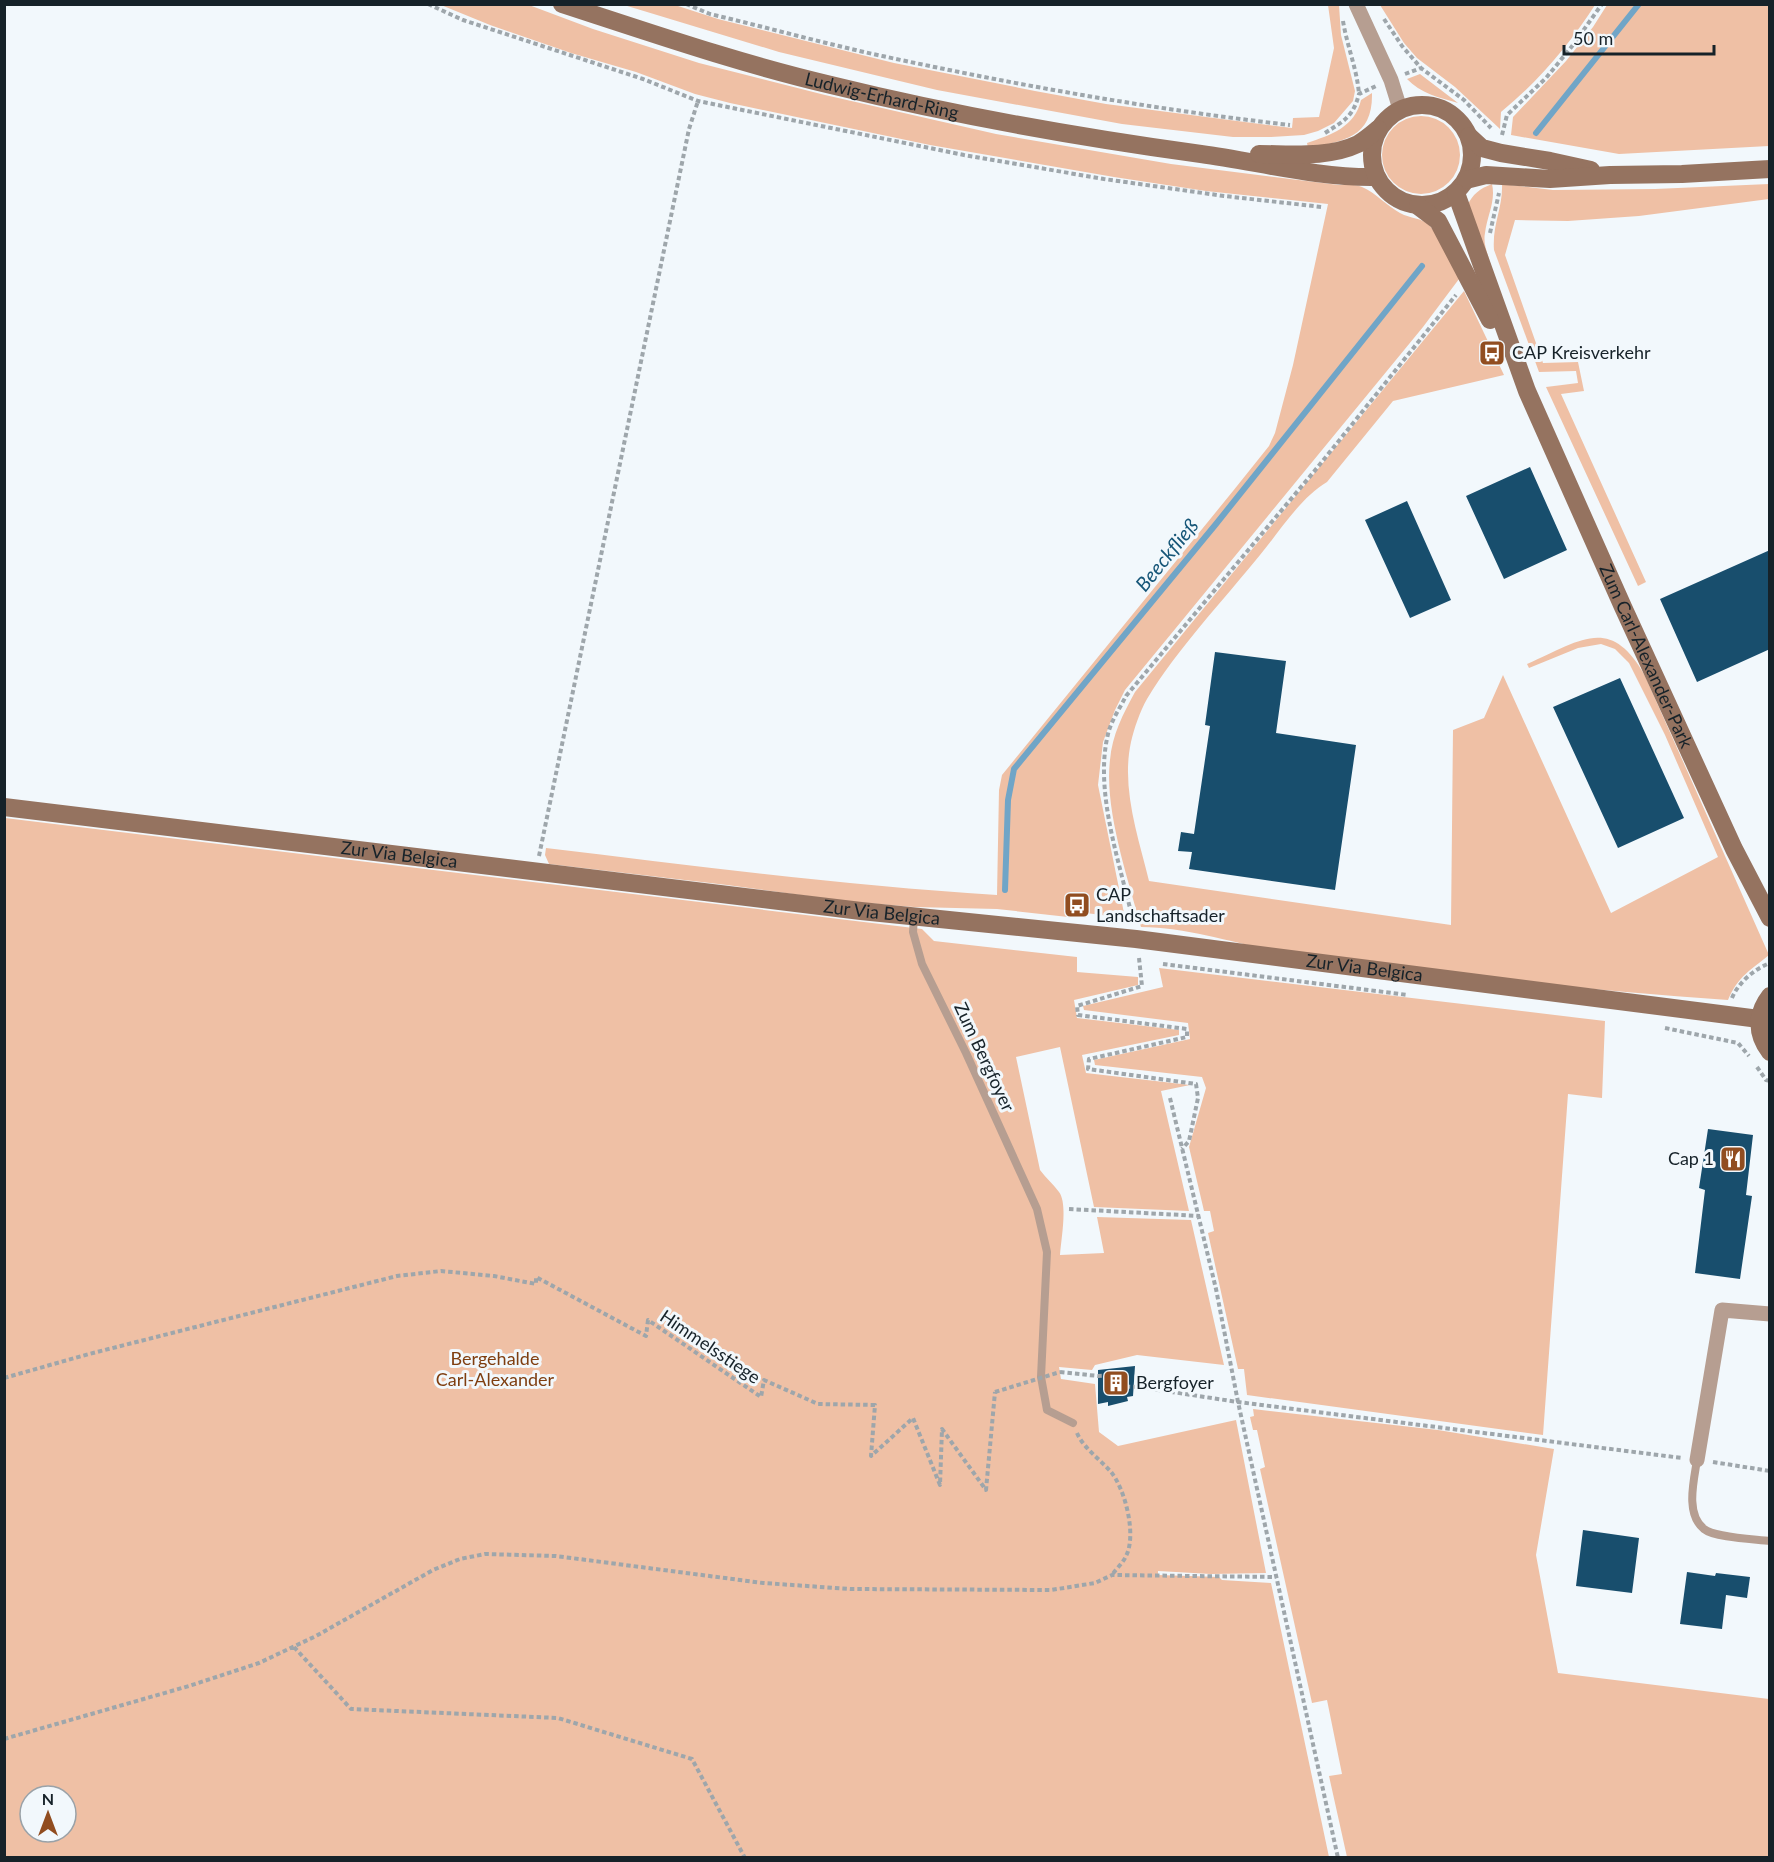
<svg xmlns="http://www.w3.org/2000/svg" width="1774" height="1862" font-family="Lato,sans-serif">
	<rect width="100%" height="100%" fill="#f2f8fc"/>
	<path fill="#efc0a5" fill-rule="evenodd" d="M441,5H529L593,29L699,63L825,95L996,134L1171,164L1339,185C1347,185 1354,184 1362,187C1376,193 1387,206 1400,213C1411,219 1421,217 1430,226C1443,241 1450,262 1459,279L1423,327L1125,690L1115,710L1103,742L1098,785L1125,918L1078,912L1077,918L997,909L914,907L843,901L727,885L549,864L545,855L546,848C696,866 846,886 997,895L999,790L1002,775L1233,491L1269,446L1275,433L1293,365L1328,204L1206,191L1114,177L930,145L730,103L695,94L636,72L571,53L490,25Z
		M624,5H675L718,19L894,63L1035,91L1106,104L1292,128L1293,118L1319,117L1334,48L1328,5H1339L1341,35L1355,91L1353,101L1334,123L1318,131L1304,135L1271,137H1233L1122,124L937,90L779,52Z
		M1380,5H1595C1569,45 1538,82 1501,112L1500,129L1455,87L1417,58L1404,43Z
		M1607,5H1769V146L1619,154L1511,135L1513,117L1566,61L1593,27Z
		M1420,74L1458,103C1440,98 1420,93 1407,79Z
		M1372,93C1373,137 1345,141 1308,148L1307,143C1331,135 1355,127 1361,100Z
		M1382 155a39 39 0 1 1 78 0a39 39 0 1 1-78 0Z
		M1492,184C1496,201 1487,216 1485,233C1483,243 1487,252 1490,262L1467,206C1473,194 1479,189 1492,184Z
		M1502,184L1553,190L1655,189L1769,184V199L1639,216L1568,221L1515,220L1505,255L1543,363L1578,362L1584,391L1561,394L1646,582L1638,586L1546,387L1578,383L1576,371L1539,372L1494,250C1492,225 1503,208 1502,184Z
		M1464,291L1504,375L1393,401L1327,482C1300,498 1280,531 1260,555C1222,602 1178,648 1147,699C1140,711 1134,729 1131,742C1121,788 1138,836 1149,881L1451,925L1453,730L1484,718L1503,675L1611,913L1718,857L1665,735L1629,663L1615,649L1601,644L1578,648L1529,668L1527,664C1579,642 1610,613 1645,676L1769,955C1751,970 1738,976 1728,1000C1581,990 1435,973 1289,953C1240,946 1191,927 1141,927C1128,879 1104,809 1110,760C1112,735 1123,714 1135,692Z
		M5,818L922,929L934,941L1077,957V972L1138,977V985L1074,1000L1077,1018L1179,1030V1035L1082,1055L1086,1073L1190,1085L1161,1091L1189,1211L1094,1207L1060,1047L1016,1057L1040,1170C1046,1178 1053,1184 1059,1192C1068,1204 1061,1239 1060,1255L1104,1253L1097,1217L1191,1220L1224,1365L1137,1355L1095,1365L1092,1370L1059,1367L1061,1379L1095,1384L1099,1432L1118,1446L1236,1420L1266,1573L1211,1574L1158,1571V1575L1219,1577L1222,1580L1271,1583L1329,1857H5ZM30,1796H66V1832H30Z
		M1159,968L1605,1021L1602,1098L1568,1094L1543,1435L1247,1395L1244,1369H1238L1208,1233L1214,1231L1210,1211H1204L1189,1147L1206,1088L1202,1077L1095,1065L1094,1060L1190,1039L1188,1023L1084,1010L1083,1006L1163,987Z
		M1253,1409L1438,1430L1554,1449L1536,1555L1558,1673L1769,1699V1857H1347L1329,1776L1342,1774L1327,1700L1312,1703L1260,1469L1265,1467L1257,1430H1253L1250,1417L1254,1416Z"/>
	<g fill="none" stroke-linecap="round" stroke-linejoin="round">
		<path stroke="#70a5c7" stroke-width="6" d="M1536,133L1639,4
			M1005,890L1008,800L1014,769L1216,524L1422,266"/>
	</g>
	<path fill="#184e6d" d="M1530,467L1567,550L1504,579L1466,496Z
		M1407,501L1451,600L1410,618L1365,520Z
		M1770,550V649L1697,682L1660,599Z
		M1215,652L1286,661L1276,733L1356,745L1335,890L1189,869L1192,852L1178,851L1181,832L1194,834L1210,726L1205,725Z
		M1620,678L1684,818L1618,848L1553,707Z
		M1708,1129L1753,1135L1746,1195L1752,1196L1740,1279L1695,1273L1705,1190L1699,1188Z
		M1135,1366L1133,1396L1127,1397L1128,1401L1108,1406V1402L1098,1404V1370Z
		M1583,1530L1639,1538L1632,1593L1576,1586Z
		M1687,1572L1715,1576L1716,1573L1750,1577L1747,1598L1726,1595L1722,1629L1680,1624Z"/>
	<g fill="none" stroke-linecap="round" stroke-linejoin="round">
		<path stroke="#9ea6ab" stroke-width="4" stroke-dasharray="4.5 3" stroke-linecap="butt" d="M428,4L463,20L643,79L698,101L964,155L1104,179L1224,196L1322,207
			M686,4L710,14C765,27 819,42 873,54C1011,84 1150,109 1290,125
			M1384,19L1402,46L1421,68L1464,100L1491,128
			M1343,21C1347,46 1357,69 1359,94
			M1405,74L1421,68
			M1325,133C1344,121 1353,117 1359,94L1376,86
			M1502,135L1507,115L1546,78L1573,45L1602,4
			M1490,233L1499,193
			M539,856L689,129L698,101
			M1133,921C1120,863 1094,792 1108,734C1111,721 1120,708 1126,696L1317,468L1456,295
			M1139,958L1142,986L1077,1006L1078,1015L1187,1029V1037L1089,1059L1088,1069L1196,1084L1198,1098L1189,1141L1182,1149
			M1163,964L1408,995
			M1732,998C1738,983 1754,969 1770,963
			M1665,1028L1738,1043L1749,1056
			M1757,1067L1766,1080L1770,1081
			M1170,1098L1216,1289L1238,1402L1338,1858
			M1069,1209L1200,1216
			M1060,1372L1098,1376L1127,1375L1105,1386L1139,1387L1238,1402L1682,1458
			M4,1378L89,1354L397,1276L441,1271L494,1276L536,1284V1277L646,1336L648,1320L761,1397L764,1380L818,1404L875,1405L871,1456L913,1418L940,1485L942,1429L986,1490L995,1392
			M1077,1433C1084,1449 1100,1459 1111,1472C1125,1489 1137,1535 1126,1556C1123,1563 1116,1569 1112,1575
			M1713,1462L1770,1471
			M294,1647L351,1709L558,1718L692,1759L745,1858
			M4,1739L189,1686L259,1663L316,1636L433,1570L460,1559L485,1554L556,1556L763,1583L851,1589L1051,1590L1095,1583L1112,1575L1276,1577"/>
		<path stroke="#b69e91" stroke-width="8" d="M914,918L913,932L922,964L966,1053L1037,1209L1047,1252L1041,1377L1047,1410L1073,1423
			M1697,1460C1694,1480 1685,1514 1704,1529C1715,1538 1754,1539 1770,1541"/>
		<path stroke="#b69e91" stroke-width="15" d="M1356,4L1391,80L1400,109
			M1697,1460L1722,1310L1770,1314"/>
		<g stroke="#957360" stroke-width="18">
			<path id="s1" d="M562,4C651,33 741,64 831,85C953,115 1077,137 1201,154C1259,162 1318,178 1376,177"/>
			<circle cx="1422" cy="155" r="50"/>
			<path d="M1469,136L1482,148L1501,153L1550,161L1591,170"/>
			<path d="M1259,154C1291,154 1329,158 1358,144C1365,140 1372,134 1378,129"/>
			<path d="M1466,180L1486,175L1550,179L1610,175L1682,174L1770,169"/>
			<path id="s2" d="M1456,193L1527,391L1623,607L1734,849L1770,918"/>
			<path d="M1418,206L1438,221L1490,320"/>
			<path id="s3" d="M4,807L861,911L1136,939L1759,1019"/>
			<path d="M1770,996C1756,1014 1756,1034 1770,1052"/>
		</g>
		<path stroke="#9ea6ab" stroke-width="4" stroke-dasharray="4.5 3" stroke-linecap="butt" d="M995,1392L1060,1372"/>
	</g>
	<defs>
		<symbol id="bus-square" viewBox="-11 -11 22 22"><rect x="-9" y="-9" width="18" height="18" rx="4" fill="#914d20" stroke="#f2f8fc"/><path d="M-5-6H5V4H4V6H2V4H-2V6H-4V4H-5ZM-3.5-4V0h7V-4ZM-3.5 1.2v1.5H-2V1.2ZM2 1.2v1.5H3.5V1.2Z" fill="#fff"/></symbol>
		<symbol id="restaurant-square" viewBox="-11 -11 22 22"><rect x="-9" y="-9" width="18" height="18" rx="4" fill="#914d20" stroke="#f2f8fc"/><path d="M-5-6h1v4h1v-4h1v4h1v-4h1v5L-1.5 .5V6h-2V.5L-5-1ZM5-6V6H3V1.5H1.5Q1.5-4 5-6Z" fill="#fff"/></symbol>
		<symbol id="building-square" viewBox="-11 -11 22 22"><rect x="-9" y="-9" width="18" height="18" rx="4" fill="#914d20" stroke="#f2f8fc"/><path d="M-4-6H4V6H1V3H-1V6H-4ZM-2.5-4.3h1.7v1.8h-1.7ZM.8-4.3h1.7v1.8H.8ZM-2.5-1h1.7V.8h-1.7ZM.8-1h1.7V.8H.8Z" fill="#fff"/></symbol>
	</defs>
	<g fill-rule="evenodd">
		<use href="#bus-square" x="1477" y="338" width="30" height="30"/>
		<use href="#bus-square" x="1062" y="890" width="30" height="30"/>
		<use href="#restaurant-square" x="1718" y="1144" width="30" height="30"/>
		<use href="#building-square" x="1101" y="1368" width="30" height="30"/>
	</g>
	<g text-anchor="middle" stroke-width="6" stroke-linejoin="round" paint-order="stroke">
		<g font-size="18" fill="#162229" stroke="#f2f8fc">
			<text dy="6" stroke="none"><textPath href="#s1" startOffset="333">Ludwig-Erhard-Ring</textPath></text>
			<text dy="6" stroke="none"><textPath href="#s2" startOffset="501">Zum Carl-Alexander-Park</textPath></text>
			<text dy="6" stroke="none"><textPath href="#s3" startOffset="398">Zur Via Belgica</textPath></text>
			<text dy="6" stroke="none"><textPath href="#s3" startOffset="884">Zur Via Belgica</textPath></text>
			<text dy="6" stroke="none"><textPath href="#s3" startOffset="1370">Zur Via Belgica</textPath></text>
			<text transform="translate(984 1057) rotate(65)" y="6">Zum Bergfoyer</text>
			<text transform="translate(710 1347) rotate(34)" y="6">Himmelsstiege</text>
		</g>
		<g font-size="18" fill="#162229" stroke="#f2f8fc" text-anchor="start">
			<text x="1512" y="359">CAP Kreisverkehr</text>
			<text x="1096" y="901">CAP<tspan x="1096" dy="21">Landschaftsader</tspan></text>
			<text x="1714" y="1165" text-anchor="end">Cap 1</text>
			<text x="1136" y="1389">Bergfoyer</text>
		</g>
		<g font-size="18" fill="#7f3e10" stroke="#f2f8fc">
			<text x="495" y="1365">Bergehalde<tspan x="495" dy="21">Carl-Alexander</tspan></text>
		</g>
		<g font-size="20" font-style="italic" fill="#165678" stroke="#f2f8fc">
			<text transform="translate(1167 555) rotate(-51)" y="7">Beeckfließ</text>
		</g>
	</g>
	<rect width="1774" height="1862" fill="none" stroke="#162229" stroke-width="12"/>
	<g transform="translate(48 1814)"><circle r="28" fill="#f2f8fc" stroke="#9aa2a8" stroke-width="1.5"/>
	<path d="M0-4.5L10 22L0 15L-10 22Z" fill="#914d20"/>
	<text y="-9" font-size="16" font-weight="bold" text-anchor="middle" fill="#162229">N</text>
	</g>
	<path d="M1564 45v9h150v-9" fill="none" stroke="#162229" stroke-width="3"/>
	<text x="1573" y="45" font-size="18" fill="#162229" stroke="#f2f8fc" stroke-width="4.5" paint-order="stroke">50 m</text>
</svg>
